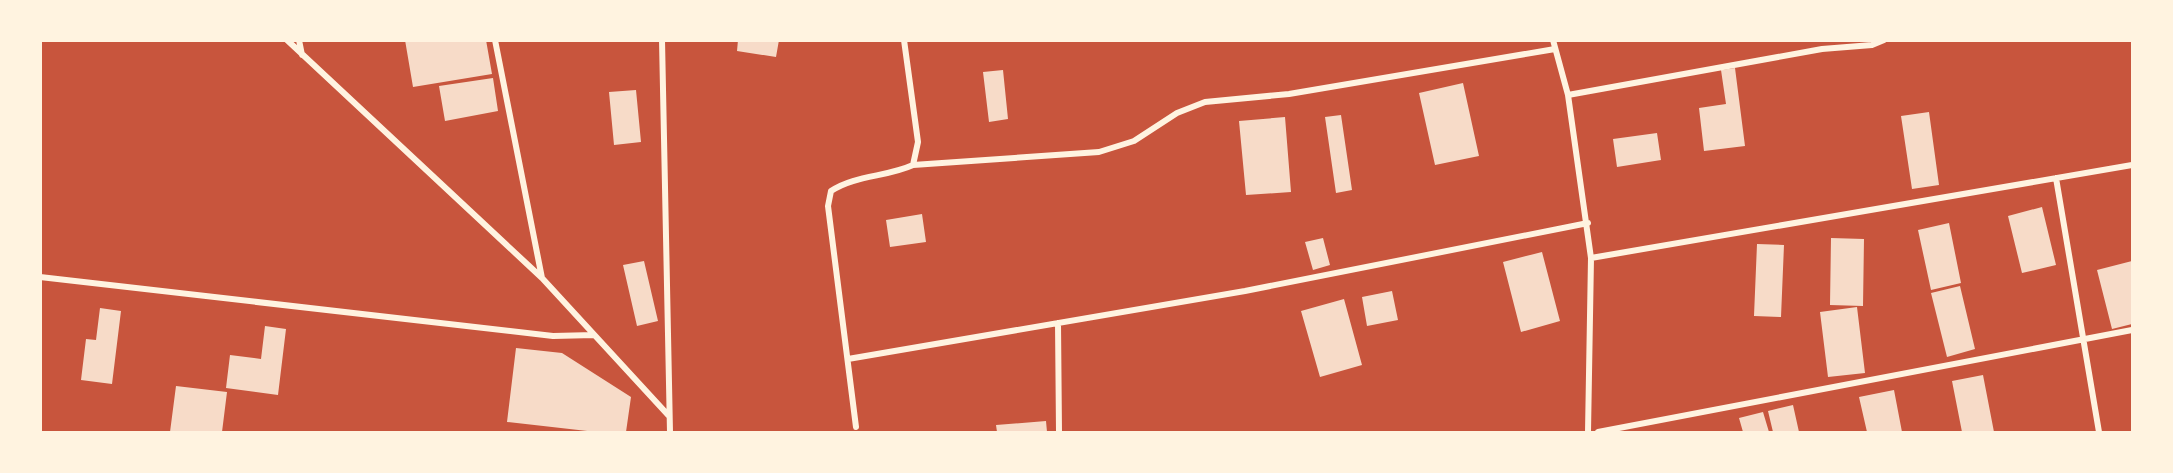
<svg xmlns="http://www.w3.org/2000/svg" width="2173" height="473" font-family="'DM Sans',sans-serif">
	<rect width="100%" height="100%" fill="#c8553d"/>
	<path fill="#f7dbc8" d="M405,40H486L492,74L413,87Z
		M738,40H779L776,57L737,51Z
		M1735,68L1745,146L1704,151L1699,108L1726,104L1721,70Z
		M1003,70L1008,119L989,122L983,72Z
		M493,78L498,111L445,121L439,86Z
		M1463,83L1479,156L1435,165L1419,93Z
		M636,90L641,142L614,145L609,92Z
		M1929,112L1939,185L1912,189L1901,116Z
		M1341,115L1352,190L1336,193L1325,117Z
		M1285,117L1291,192L1246,195L1239,121Z
		M1657,133L1661,160L1617,167L1613,139Z
		M2042,207L2056,265L2022,273L2008,216Z
		M922,214L926,242L890,247L886,220Z
		M1949,223L1961,283L1931,290L1918,230Z
		M1323,238L1330,265L1313,270L1305,242Z
		M1831,238L1864,239L1863,306L1830,305Z
		M1757,244L1784,245L1781,317L1754,316Z
		M1542,252L1560,321L1521,332L1503,262Z
		M644,261L658,321L637,326L623,265Z
		M2132,261V324L2112,329L2097,270Z
		M1960,286L1975,349L1947,357L1931,293Z
		M1392,291L1398,320L1367,326L1362,297Z
		M1344,299L1362,365L1320,377L1301,311Z
		M1857,307L1865,373L1828,377L1820,312Z
		M100,308L121,311L112,384L81,380L86,339L96,340Z
		M265,326L286,329L278,395L226,388L230,355L261,359Z
		M516,348L562,353L631,397L626,432H596L507,422Z
		M1983,375L1994,432H1962L1952,381Z
		M176,386L227,392L222,432H170Z
		M1894,390L1902,432H1867L1859,397Z
		M1793,405L1799,432H1773L1768,411Z
		M1763,412L1769,432H1743L1739,418Z
		M1046,421L1047,432H997L996,425Z"/>
	<g fill="none" stroke-linecap="round" stroke-linejoin="round">
		<path stroke="#fff3e0" stroke-width="6" d="M287,40L542,278L669,416
			M299,40L302,55
			M495,40L542,278
			M662,40L670,432
			M1553,40L1568,95L1591,258L1588,432
			M1568,95L1822,49L1872,45L1884,40
			M913,165L1099,152L1134,141L1177,113L1205,102L1289,94L1555,49
			M2056,178L2099,432
			M1591,258L2132,165
			M40,277L553,336L594,335
			M1058,323L1059,432
			M848,359L1245,291L1588,223
			M856,427L828,206L831,191C855,175 887,177 913,165L918,142L904,40
			M1598,432L2132,330"/>
	</g>
	<rect width="2173" height="473" fill="none" stroke="#fff3e0" stroke-width="84"/>
</svg>
